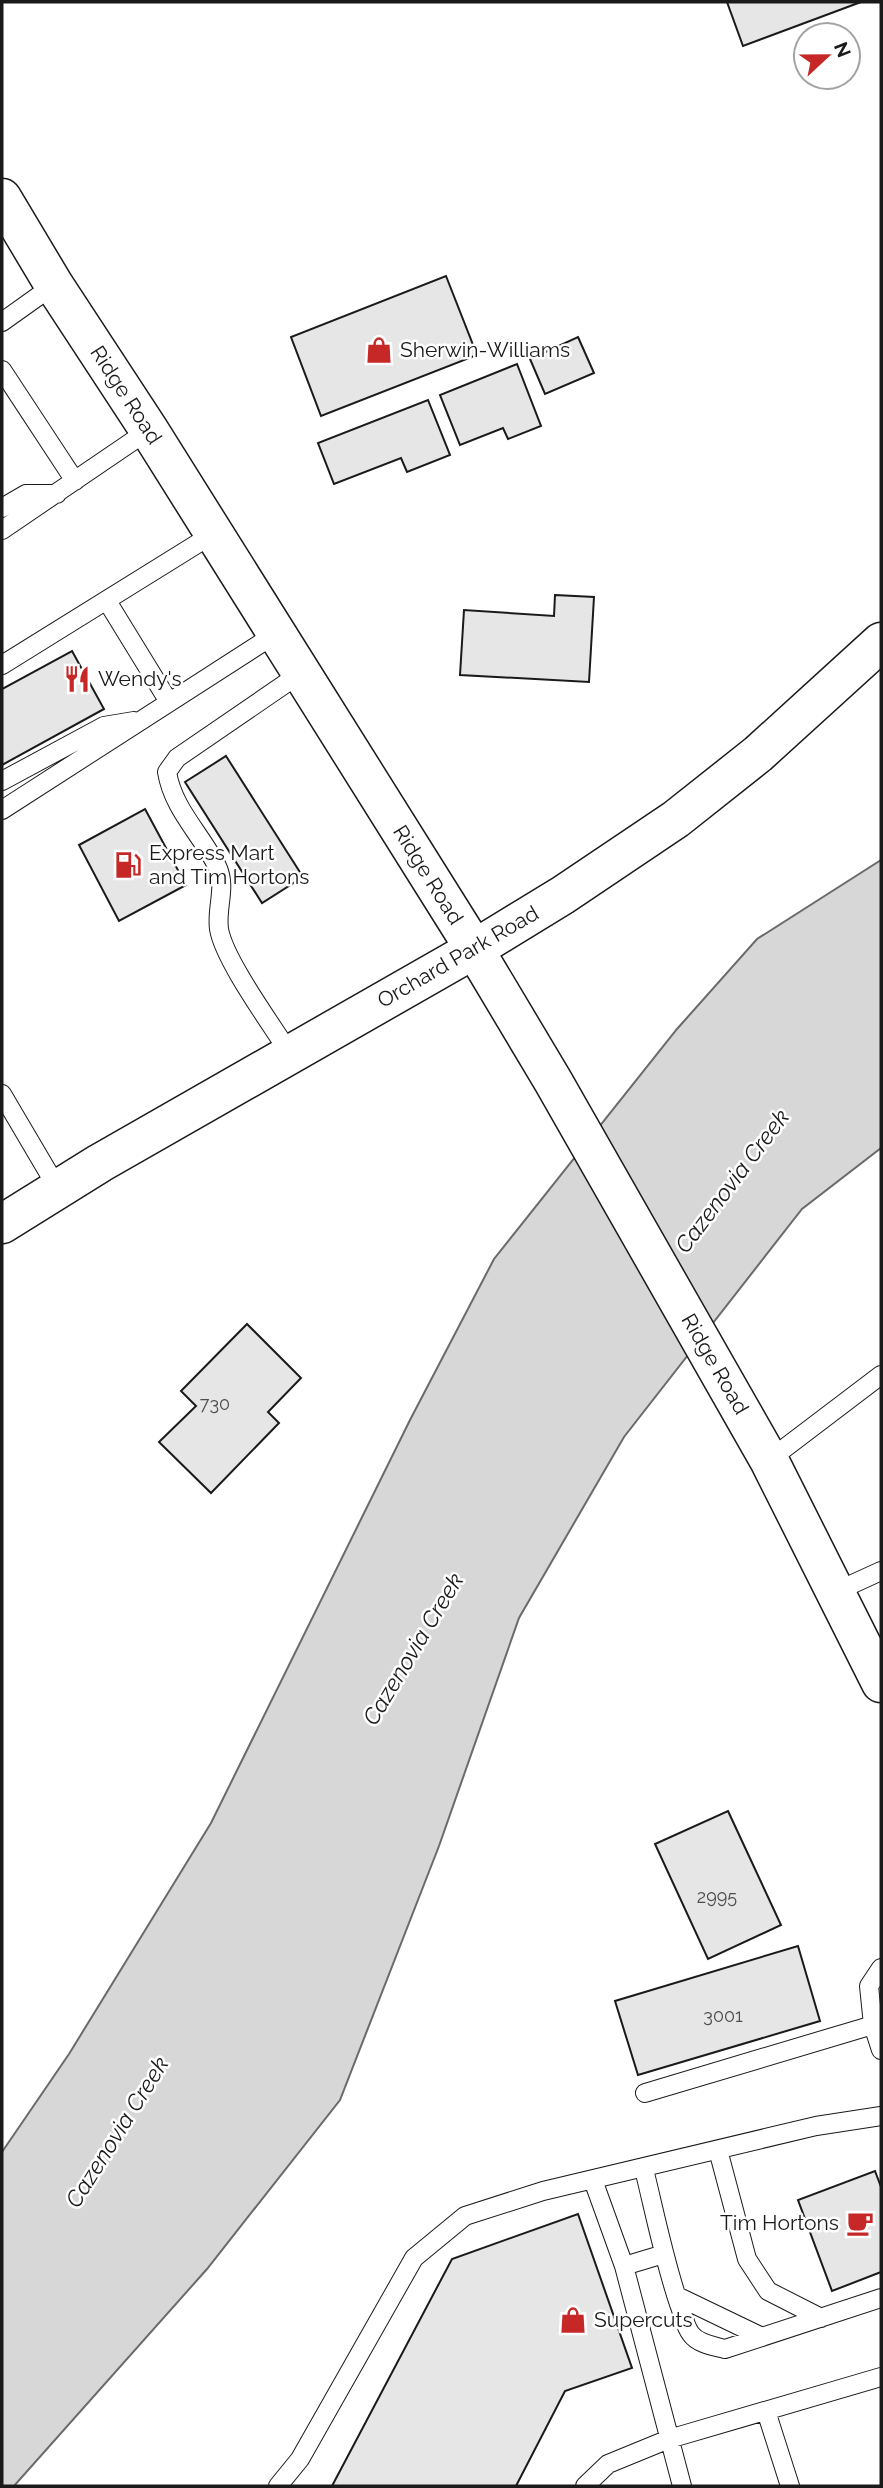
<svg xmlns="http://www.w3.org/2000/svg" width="883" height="2488" font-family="Raleway,sans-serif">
	<rect width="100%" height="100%" fill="#fff"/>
	<path fill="#d7d7d7" stroke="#6a6a6a" stroke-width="2" d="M881,860V1148L802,1209L624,1437L519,1618L439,1846L340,2100L207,2269L14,2486H2V2152L69,2054L211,1823L410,1420L494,1259L677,1029L757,939Z"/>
	<path fill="#e6e6e6" stroke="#1a1a1a" stroke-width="2" d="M727,2H861L743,46Z
		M446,276L477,355L321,416L291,337Z
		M578,337L594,373L545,394L530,359Z
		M517,364L541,426L508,439L503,428L460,445L440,395Z
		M428,400L450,455L407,472L401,458L334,484L318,443Z
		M555,595L594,597L589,682L460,675L464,610L554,616Z
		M72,651L104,709L2,765V689Z
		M226,756L303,877L262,903L185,782Z
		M145,809L186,885L119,921L79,845Z
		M247,1324L301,1378L268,1412L279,1423L211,1493L159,1442L196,1406L181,1391Z
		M728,1811L781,1925L708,1959L655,1844Z
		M798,1946L820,2021L638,2075L615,2001Z
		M875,2171L881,2187V2272L832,2291L798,2200Z
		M578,2214L632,2368L565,2391L516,2486H332L452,2259Z"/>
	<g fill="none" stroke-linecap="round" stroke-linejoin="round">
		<defs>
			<path id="service" d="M2,322L54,285
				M2,370L75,481
				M2,508L26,494H57
				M2,530L149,430
				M107,601L169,702
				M2,665L213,534
				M2,781L104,726L134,721
				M2,810L277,633
				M290,1054C272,1025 224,960 219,929C216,907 227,887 217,866C201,834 173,809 167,772L177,758L301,673
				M2,1094L58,1189
				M769,1460L881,1375
				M835,1592L881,1571
				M881,1968L869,1986L873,2025L881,2050
				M645,2093L873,2025
				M718,2150L747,2259L768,2291L821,2318
				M644,2169C655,2214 664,2260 679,2304C683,2314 685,2327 691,2334C698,2344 714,2346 725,2349L881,2298
				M593,2180L624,2266
				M664,2254L624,2266L682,2486
				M677,2296L762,2337
				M766,2411L790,2486
				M278,2486L300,2459L414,2258L465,2216L543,2191L816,2126L881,2116
				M585,2486L608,2464L669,2439L881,2377"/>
			<path id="tertiary" d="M2,198L54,285L149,430L467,937L553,1081L769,1460L881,1683"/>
			<path id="secondary" d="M2,1224L100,1163L473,950L563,895L676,819L758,754L881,642"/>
		</defs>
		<use href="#service" stroke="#1a1a1a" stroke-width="20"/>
		<use href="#tertiary" stroke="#1a1a1a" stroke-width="41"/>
		<use href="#secondary" stroke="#1a1a1a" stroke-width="41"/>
		<use href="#service" stroke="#fff" stroke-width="18"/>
		<use href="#tertiary" stroke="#fff" stroke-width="38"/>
		<use href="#secondary" stroke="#fff" stroke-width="38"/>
	</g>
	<defs>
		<symbol id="shop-bare" viewBox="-9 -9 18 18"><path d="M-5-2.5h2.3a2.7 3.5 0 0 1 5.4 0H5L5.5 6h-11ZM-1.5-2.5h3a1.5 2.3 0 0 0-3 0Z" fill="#c62828" stroke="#fff" stroke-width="2.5" paint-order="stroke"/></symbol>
		<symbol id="restaurant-bare" viewBox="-9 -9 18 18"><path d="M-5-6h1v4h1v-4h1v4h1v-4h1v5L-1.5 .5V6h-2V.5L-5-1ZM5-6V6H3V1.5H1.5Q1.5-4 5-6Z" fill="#c62828" stroke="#fff" stroke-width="2.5" paint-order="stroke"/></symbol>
		<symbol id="fuel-bare" viewBox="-9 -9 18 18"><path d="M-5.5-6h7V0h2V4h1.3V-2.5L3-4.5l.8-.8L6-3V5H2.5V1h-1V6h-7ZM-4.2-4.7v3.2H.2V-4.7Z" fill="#c62828" stroke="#fff" stroke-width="2.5" paint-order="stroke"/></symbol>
		<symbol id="cafe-bare" viewBox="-9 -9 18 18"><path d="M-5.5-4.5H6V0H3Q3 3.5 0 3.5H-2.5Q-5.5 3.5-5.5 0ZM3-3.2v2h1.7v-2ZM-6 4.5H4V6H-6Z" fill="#c62828" stroke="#fff" stroke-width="2.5" paint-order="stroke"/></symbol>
	</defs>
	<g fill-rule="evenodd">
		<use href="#shop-bare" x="360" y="331" width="38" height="38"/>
		<use href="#restaurant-bare" x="58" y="660" width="38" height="38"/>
		<use href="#fuel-bare" x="109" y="846" width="38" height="38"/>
		<use href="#cafe-bare" x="841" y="2204" width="38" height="38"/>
		<use href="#shop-bare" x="554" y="2301" width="38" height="38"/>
	</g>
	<g text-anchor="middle" stroke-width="5" stroke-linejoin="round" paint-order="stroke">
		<g font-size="18" fill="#4d4d4d">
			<text x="215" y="1410">730</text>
			<text x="717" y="1903">2995</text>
			<text x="723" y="2022">3001</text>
		</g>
		<g font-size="21" fill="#1a1a1a" stroke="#fff" text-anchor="start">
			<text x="400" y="357">Sherwin-Williams</text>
			<text x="98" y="686">Wendy's</text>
			<text x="149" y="860">Express Mart<tspan x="149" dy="24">and Tim Hortons</tspan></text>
			<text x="839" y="2230" text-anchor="end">Tim Hortons</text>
			<text x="594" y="2327">Supercuts</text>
		</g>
		<g font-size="21" fill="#1a1a1a" stroke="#fff">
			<text transform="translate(126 395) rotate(57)" y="7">Ridge Road</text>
			<text transform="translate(428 875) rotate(58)" y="7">Ridge Road</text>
			<text transform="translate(458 957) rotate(-30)" y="7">Orchard Park Road</text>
			<text transform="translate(715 1364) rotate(60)" y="7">Ridge Road</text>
		</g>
		<g font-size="23" font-style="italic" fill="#1a1a1a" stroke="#fff">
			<text transform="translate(732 1181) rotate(-53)" y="8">Cazenovia Creek</text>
			<text transform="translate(413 1649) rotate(-59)" y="8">Cazenovia Creek</text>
			<text transform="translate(117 2132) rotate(-58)" y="8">Cazenovia Creek</text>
		</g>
	</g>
	<rect width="883" height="2488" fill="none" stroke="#1a1a1a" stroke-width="7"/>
	<g transform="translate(827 56) rotate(68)"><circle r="33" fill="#ffffff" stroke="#a3a3a3" stroke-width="2"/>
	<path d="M0-5L12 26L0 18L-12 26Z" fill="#c62828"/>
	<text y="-10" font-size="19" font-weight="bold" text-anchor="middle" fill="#1a1a1a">N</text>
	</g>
</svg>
